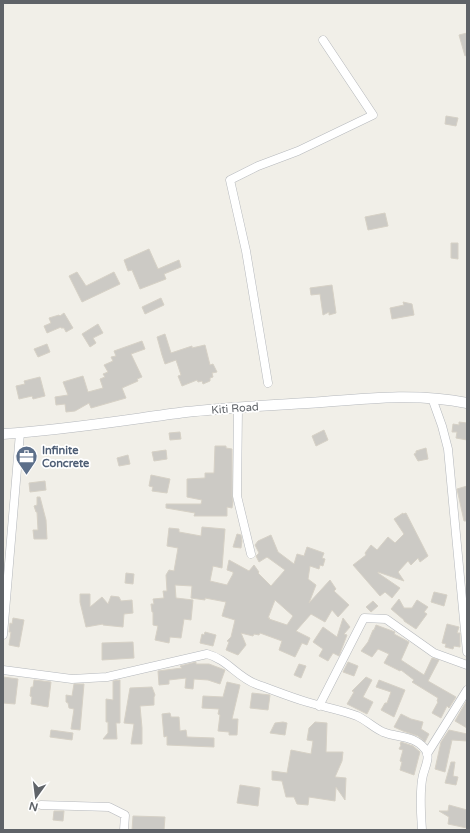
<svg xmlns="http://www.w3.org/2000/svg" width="470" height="833" font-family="'Varela Round',sans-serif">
	<rect width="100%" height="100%" fill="#f1efe8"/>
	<path fill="#cccac5" stroke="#d6d1c6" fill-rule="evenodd" d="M467,33V55L465,56L459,35Z
		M446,116L458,118L456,126L445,124Z
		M385,213L388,226L368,230L365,217Z
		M451,243H458V259L451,258Z
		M149,249L158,269L179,260L181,267L164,274L166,279L140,289L132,270L128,271L124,260Z
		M77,272L86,286L114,272L120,284L82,302L69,276Z
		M332,285L336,313L329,315V312L323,315L320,294L311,295L310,288Z
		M161,298L164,305L145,314L142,307Z
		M403,302L412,304L414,315L392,319L390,308L404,305Z
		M64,313L73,328L66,332L64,328H61V327L47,333L44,326L51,323L49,318L59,315L60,316Z
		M98,324L103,333L93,338L96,343L90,347L82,334Z
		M165,334L171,353L192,346V348L205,345L210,365L213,364L217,372L212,373L213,377L210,378V381L203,384L202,381L198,382L197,380L182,386L178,376L181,375L176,360L165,364L162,355L157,337Z
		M142,341L145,349L131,354L142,377L137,379L138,381L122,388L126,398L91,408L89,403L75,411L66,412L65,404L56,405L55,397L68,395L63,382L83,376L88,392L103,388L100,379L105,377L103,374L108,372L104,365L113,361L111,357L116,356L114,351Z
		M47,344L50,352L38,357L34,349Z
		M40,377L45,396L33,399L32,396L19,399L16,386L25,384L24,381Z
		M459,422L467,423V440L456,438L457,432H452L453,424L459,425Z
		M324,430L328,440L316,446L312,436Z
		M180,432L181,439L170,440L169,433Z
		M215,446H226V448L232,449V496L233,502L232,508L227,507V516H194L195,513L166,508V504H201L202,500L187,497V479L205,478V473H214Z
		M426,448L428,459L418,461L414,454L416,453V451Z
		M166,450L167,459L154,461L152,452Z
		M128,455L130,464L119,466L117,458Z
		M151,475L170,479L167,493L152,491L153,487L149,486Z
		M45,481L46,490L30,492L29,483Z
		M467,486V521H464L457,489Z
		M37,497H40L46,520L47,539H34L33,530H38L37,512H36L34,506L37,505Z
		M403,513V514L406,513L428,556L420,562L418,558L411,565L408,561L398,572L404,581L378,572V573L400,588L392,598L385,592L380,596L353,565L366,555L365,553L371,545L377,550L388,537L395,543L404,534L394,519Z
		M202,527L225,529L222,568L213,566L210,581L227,585L233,574V572L227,570L229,560L249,571L254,565L259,572L258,573L271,586L285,570L267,557L259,562L256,556L259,553L255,545L258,541L271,535L278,552L294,564L297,554L304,556L307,547L324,553L322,558L325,559L323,566L320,565L319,569L310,566L308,579L316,585L309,603L330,580L336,589L334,591L349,605L338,617L332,610L325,622L311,614L296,631L310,638L307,645L302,643L295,657L279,650L282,641L260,633L259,635L254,634L253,636L241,633L246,645L238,655L226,650L229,642L227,641L231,637L235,620L222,616L226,602L205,598V600L191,598L192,586L175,585L176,598L193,600L191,620L184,619L181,638L170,637L169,643L155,640L158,626L153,625V612H152L151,604H154L153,599L164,598L163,591H167L166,575L169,570L174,571L178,548L167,546L169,528L179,529V532L201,536ZM275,600L293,616L287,625L269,619L270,618H268Z
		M237,534L241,535L242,541L241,548L233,547Z
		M126,573L134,574L133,584L125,583Z
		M434,592L447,595L444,606L431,602Z
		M80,594H90V607L102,597L108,604L111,596L119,597L121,601L132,600L133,613L124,614L123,627L103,625V624L86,627L80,602Z
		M399,599L404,608H412L417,600L428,607L424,612L427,614L416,629L404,621V620L391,609Z
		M373,601L378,606L371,612L366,607Z
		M13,618L24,620L19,647L9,645L11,632H9L10,623L12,624Z
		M343,618L350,627L344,634L347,635L339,656L333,653L328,661L319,656L323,649L313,642L323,627L337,637Z
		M447,624L459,627L457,633H460V647L454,646L453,649L445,647L446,644L442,643Z
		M376,625L395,632L394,634L409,642L401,660L424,675L432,658L439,660L428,681L456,697L449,708L447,706L441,718L432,713L438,702L437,701L438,698L412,682L414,680L401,670L400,671L384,663L389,654L378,649L372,657L361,651L368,642L373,630H374Z
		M205,632L216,635L213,646L200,643L202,634L204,635Z
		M133,642L134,658L102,660V643Z
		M196,662V664H209L225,670L220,684L208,680L194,679L193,689L185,688L186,678L169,680V684L159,685L158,671L182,668L180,666Z
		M348,662L358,666L354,676L343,672Z
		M299,664L306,666L301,678L294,675Z
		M3,677L18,679L15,704L3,703Z
		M366,677L372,680L363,697L373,702L367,714L347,704L354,692L352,691Z
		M34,680L51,682L48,707L31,704L32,697L30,696L31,687H33Z
		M120,680V723H116L117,739H103L108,733V722H106V699L113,700V681Z
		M379,680L405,690L394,717L381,710L385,703H387L391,692L376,687Z
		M227,682L240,685L232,719H238L237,735H229V732L218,731L220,715L218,714L219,709L202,708L203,696L223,697Z
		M74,684H84L80,730L71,729L74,709L69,708L68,703L66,702V695L72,696Z
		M152,687L155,695L154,697V705L140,706L142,728V744H131L134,724L124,723L130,688Z
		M252,693L270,695L268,710L250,708Z
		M467,700V728L455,721Z
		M170,713L171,717H179L180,731L186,730L187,737L214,738V747L167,745V736L164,737L162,714Z
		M401,714L411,719L423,722L421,729L429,734L425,742L418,736L403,731L394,727Z
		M283,722L287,723L285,735L270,733L275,723Z
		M315,722L327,723L326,752H343L342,761L335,777L346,778L345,800L336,787L335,801L309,797L308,805L297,804L294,797H286L282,781L272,780V771L287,773L291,750L311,754L313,741L307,740L309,728Z
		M51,730L73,733L72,740L50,737Z
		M449,730L467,734V741L452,740L445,772L435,769L441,742Z
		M401,742L413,746L420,752L414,775L400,770L402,762L400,761L403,750L399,749L401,745L400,744Z
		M451,762H455L453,776L458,777L456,785L445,783Z
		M240,785L260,788L258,806L237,803Z
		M449,805L467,810V828L448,824L449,817L439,811H448Z
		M54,811H64L63,821L53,820Z
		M133,816L165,817L164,830H132Z"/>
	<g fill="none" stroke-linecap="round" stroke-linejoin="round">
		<defs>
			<path id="minor" d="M268,383L246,251L230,180L258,166L298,151L373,115L323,40
				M432,398L442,426L448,449L467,652
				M238,408L237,496L251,554
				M3,635L20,433
				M3,670L72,679L107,677L207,654C227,659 237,677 256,684C273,690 290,697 307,702C324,707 342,710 357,716C366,720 374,728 383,732C398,738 414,735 425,749C431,756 425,767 423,775C419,791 421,814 422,830
				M319,706L364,618L386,619L434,653L467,665
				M427,754L467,690
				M41,805L109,807L125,815L124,830"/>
			<path id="tertiary" d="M3,434C65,430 125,420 186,412C231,407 277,405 322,402C370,398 419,393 467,403"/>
		</defs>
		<use href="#minor" stroke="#b5b8bc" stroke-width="9"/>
		<use href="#tertiary" stroke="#b5b8bc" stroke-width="11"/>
		<use href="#minor" stroke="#fff" stroke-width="8"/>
		<use href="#tertiary" stroke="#fff" stroke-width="10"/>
	</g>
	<defs>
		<symbol id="office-pin" viewBox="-11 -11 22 30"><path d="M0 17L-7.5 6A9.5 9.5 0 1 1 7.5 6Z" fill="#5c6f8a" stroke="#fff"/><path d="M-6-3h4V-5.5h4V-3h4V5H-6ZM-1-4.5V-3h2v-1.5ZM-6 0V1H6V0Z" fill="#fff"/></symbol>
	</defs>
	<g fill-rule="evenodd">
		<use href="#office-pin" x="14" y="444" width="25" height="34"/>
	</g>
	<g text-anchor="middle" stroke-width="3.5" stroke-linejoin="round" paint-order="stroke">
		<g font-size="11" fill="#5f6368" stroke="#fff">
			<text transform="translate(235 408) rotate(-4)" y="4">Kiti Road</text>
		</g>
		<g font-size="11" font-weight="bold" fill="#4e5e75" stroke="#fff" text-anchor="start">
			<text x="42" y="454">Infinite<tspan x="42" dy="13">Concrete</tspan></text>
		</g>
	</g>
	<rect width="470" height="833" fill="none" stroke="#5f6368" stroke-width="8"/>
	<g transform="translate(36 797) rotate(194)" stroke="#ffffff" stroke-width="3" paint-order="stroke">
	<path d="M0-3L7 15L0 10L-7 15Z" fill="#5f6368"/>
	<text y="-6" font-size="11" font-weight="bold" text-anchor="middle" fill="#5f6368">N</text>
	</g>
</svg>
